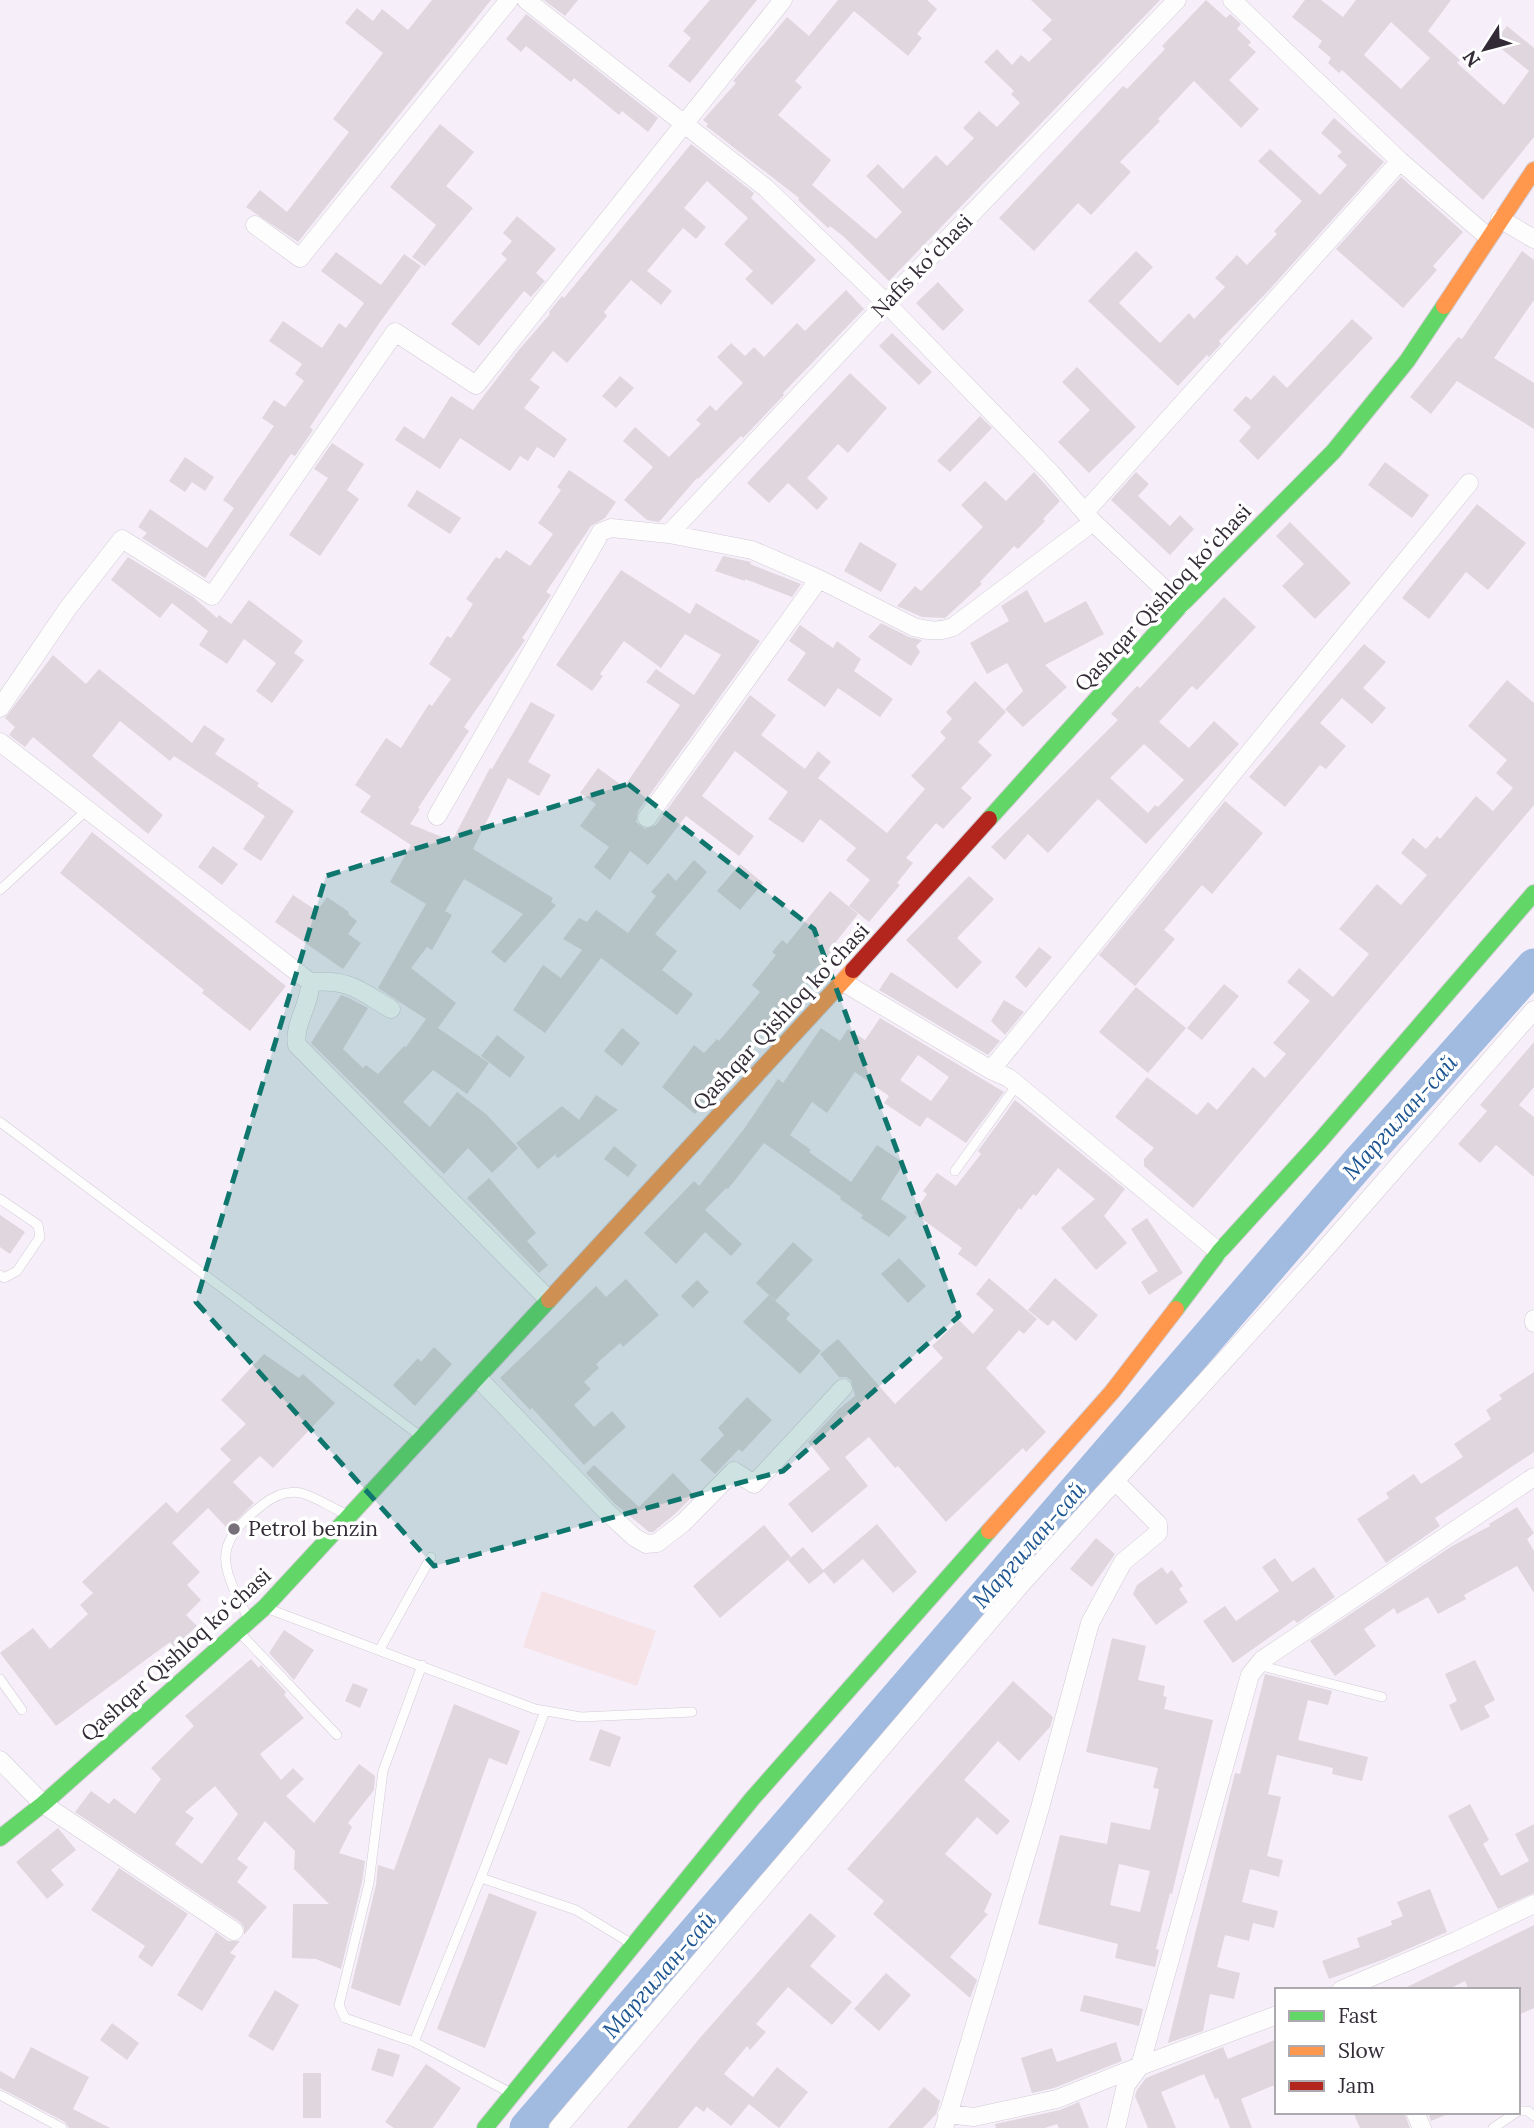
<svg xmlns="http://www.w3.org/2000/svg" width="1534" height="2128" font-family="Lora,serif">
	<rect width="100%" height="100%" fill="#f6eff9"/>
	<path fill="#f6e3e8" d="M542,1591L656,1631L637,1686L523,1647Z"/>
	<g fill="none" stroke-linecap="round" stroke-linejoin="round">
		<path stroke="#a1bbe0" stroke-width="35" d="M527,2128L1360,1161L1534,966"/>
	</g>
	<path fill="#dfd6de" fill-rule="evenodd" d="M432,0H491L298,242L246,207L260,190L287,212L349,132L333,119L383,53L345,23L357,8L373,21L382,9L408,30Z
		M544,0H578L565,16Z
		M710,0H757L690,83L668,66L691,38L683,31Z
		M838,0H927L937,9L917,34L922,38L908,56L854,11L795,81L802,87L778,115L831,160L812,185L876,239L902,212L866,176L878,164L903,189L936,155L947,166L974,138L963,128L979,111L997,127L1020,103L1011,94L1014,91L984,62L997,49L1012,65L1021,55L1029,62L1052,39L1042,30L1052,20L1031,0H1160L889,281L843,236L830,226L828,228L798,200L799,198L706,126L708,124L703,120L736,83L733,81L787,17L809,36Z
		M1206,0L1226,18L1230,14L1241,24L1237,29L1251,42L1248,45L1256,52L1229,80L1259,109L1241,128L1194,81L1158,119L1160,121L1120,162L1131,172L1091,215L1078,203L1034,251L999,218L1123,86L1127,89L1165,49L1162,46Z
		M1305,0H1321L1343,17L1356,0H1451L1428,31L1460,60L1457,63L1504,105L1529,71L1494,43L1507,26L1534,48V137L1483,200L1342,70L1339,73L1328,63L1331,58L1318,47L1322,41L1292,17ZM1391,22L1430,58L1401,89L1364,55Z
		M526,14L658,118L648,132L622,111L619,115L574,78L571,82L526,46L521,52L506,39Z
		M1334,118L1384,162L1270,289L1219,341L1221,344L1209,357L1207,355L1178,386L1088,301L1136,251L1153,267L1119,303L1160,343L1189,313L1194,319L1225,287L1215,278L1237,255L1247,265L1277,234L1274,231L1302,201L1258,161L1270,149L1320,195L1347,165L1337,156L1342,152L1321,133Z
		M440,124L474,152L446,186L473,208L425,266L412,257L436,225L390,187Z
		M691,144L754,193L751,198L816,260L772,305L745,279L753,271L724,244L748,218L707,181L684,208L706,227L696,239L683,228L647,271L672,291L661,305L631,280L604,312L607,316L567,363L553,351L530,380L540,387L524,408L567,439L554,458L537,447L528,461L520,456L510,471L460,438L440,469L395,440L404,426L424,439L451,396L473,410L518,351L550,314L549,312L562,296L564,298Z
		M1401,177L1463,232L1433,266L1437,270L1403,308L1336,249Z
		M517,216L556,249L536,273L545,281L531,297L524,291L479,346L451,324L507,259L501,254L512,241L503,233Z
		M1522,251L1534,260V300L1494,358L1534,383V429L1457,381L1431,414L1410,397L1458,337L1462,339Z
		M336,252L381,285L404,254L421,266L380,322L310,427L313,430L295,456L291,454L205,578L142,538L147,533L138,527L150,509L207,548L234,508L223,500L274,426L262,418L274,400L285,407L304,381L295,374L302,364L269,341L283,321L322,348L339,323L346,328L364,303L321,271Z
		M938,282L964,310L943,331L916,303Z
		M846,290L864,309L783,393L784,395L743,438L741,436L698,479L697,478L659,522L647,520L624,500L653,467L623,441L635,427L669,457L701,424L696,420L710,405L716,411L743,383L717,357L731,343L745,356L754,347L764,357L797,323L805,331Z
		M1352,319L1373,338L1258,460L1239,441L1251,427L1233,410L1246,396L1251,400L1274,375L1287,388Z
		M892,333L932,372L919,385L879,346Z
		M1077,367L1136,427L1089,473L1058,442L1090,410L1062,382Z
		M850,373L887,408L848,453L838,444L807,478L828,498L817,510L788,483L769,503L747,483Z
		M620,376L634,388L616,408L602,396Z
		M980,416L992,428L950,472L937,461Z
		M332,443L364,464L347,490L359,499L320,556L289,535L328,478L314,469Z
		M185,457L214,477L205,491L192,482L185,492L169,481Z
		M1385,462L1429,495L1412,518L1368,485Z
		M569,470L616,502L605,518L591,526L546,592L551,595L522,638L525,640L464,727L469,731L418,808L420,809L410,824L452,841L490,768L492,769L531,702L555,715L528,762L551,775L539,796L508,778L473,849L553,898L551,902L556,905L505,963L491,952L523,914L464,879L445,911L452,915L432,950L427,947L411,968L456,1003L438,1028L489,1063L467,1094L433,1070L403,1102L430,1127L457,1092L486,1114L518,1148L492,1173L468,1148L444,1174L311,1043L341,995L349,998L368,1008L343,1049L363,1068L366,1065L378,1074L404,1046L406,1047L426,1019L378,988L426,904L390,882L411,845L360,812L371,796L355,785L386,738L401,748L429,704L432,706L451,679L429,664L447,636L451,638L473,604L466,599L496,557L500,559L506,550L530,566L553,534L538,523L561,490L557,487Z
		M1034,472L1060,501L1043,519L1045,521L1018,549L1014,546L980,582L982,584L945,618L922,617L897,606L915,586L921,591L983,527L961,505L985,481L1006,501Z
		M1136,472L1149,484L1138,496L1170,526L1180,515L1194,529L1170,555L1111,500Z
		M417,490L461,518L450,534L407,506Z
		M1477,504L1526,543L1488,590L1466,572L1429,619L1402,598Z
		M1290,522L1351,583L1315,619L1282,586L1304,564L1276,536Z
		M860,542L897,564L881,592L844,571Z
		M723,556L751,562L750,564L801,584L792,597L745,579V581L715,571Z
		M128,557L193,597L217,618L219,615L231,624L249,600L303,641L294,653L304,660L272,703L256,691L276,663L244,639L227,664L199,645L208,631L172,603L160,618L111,580Z
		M621,570L690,614L696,603L760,641L638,811L636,822L645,829L656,825L750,695L776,715L761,735L805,769L818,751L831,762L818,778L887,833L925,789L911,776L946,738L940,732L952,719L946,712L975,681L1006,712L978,742L992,755L961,788L972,798L943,829L936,823L906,858L913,863L897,883L900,885L869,922L849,906L870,880L846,860L856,848L820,819L803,843L768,819L788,792L735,751L702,796L754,836L739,856L686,816L648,865L630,851L610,880L594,867L609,847L580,826L596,804L580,793L598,768L624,787L680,705L646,682L656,669L694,695L721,655L685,634L661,668L624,641L600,674L603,676L592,691L556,665Z
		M1027,590L1045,623L1086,601L1104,634L1045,665L1067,687L1023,727L1005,709L1023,691L1007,663L987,674L970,643L1009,621L1001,606Z
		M1224,597L1256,627L1197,690L1192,686L1159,722L1189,748L1214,721L1239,744L1146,844L1098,799L1048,853L1028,834L1005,860L991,847L1118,720L1111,714L1137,686L1140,688ZM1144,744L1184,780L1158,807L1155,805L1148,813L1110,778Z
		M881,623L909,637L922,640L916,646L920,652L911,666L868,637Z
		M800,625L833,648L837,641L861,659L854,671L893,699L880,717L838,688L825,707L787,680L806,653L789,641Z
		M1364,644L1386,662L1363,688L1386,708L1372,724L1342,698L1320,723L1346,746L1326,769L1320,765L1285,807L1249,777Z
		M53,655L86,684L99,669L192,743L204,725L225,739L215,754L259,783L257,786L294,811L261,861L243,849L265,816L174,756L170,761L120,721L92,756L163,815L148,834L33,737L25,747L9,735L15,727L5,718Z
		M1507,680L1534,703V805L1193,1208L1144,1166V1159L1154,1148L1115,1117L1147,1077L1197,1115L1208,1102L1217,1110L1253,1067L1265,1078L1286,1054L1273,1043L1310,1001L1287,982L1299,968L1333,997L1369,954L1339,929L1377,884L1401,905L1427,875L1401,853L1413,838L1426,849L1437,836L1440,839L1476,796L1493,811L1513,788L1496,773L1507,760L1468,726Z
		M1225,801L1263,833L1212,894L1202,885L1164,930L1175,939L1135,986L1099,955Z
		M92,832L286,986L250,1031L202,993L204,990L60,873Z
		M213,846L238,864L222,885L198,867Z
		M694,860L707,872L655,934L677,951L662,970L693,994L677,1015L601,958L545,1033L513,1010L543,965L561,978L582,950L563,939L579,918L587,922L596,910L628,933L656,896L651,892L668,873L676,881Z
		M740,864L763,883L740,910L717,891Z
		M969,876L994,899L957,938L982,962L957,989L906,940Z
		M830,891L858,914L835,943L837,945L818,969L816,967L695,1114L662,1087L694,1045L704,1053L717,1039L719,1041L736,1021L760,992L752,985L776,955L772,952L782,940L787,944Z
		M293,895L317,911L327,897L349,912L348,914L357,921L348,934L361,943L343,969L275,922Z
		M1039,947L1052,957L1026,988L1015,977Z
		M891,972L1000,1041L988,1055L879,990Z
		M1224,984L1239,996L1202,1040L1187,1028Z
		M1136,987L1186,1028L1148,1073L1099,1032Z
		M1004,1000L1024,1012L1005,1035L991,1021Z
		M880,1018L1004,1092L966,1143L927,1117L920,1127L884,1103L889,1096L855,1072L827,1113L812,1102L790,1135L811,1150L809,1152L851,1182L877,1145L904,1163L881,1199L907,1217L889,1237L861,1218L863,1215L840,1199L841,1197L764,1143L728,1189L726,1188L705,1210L742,1244L731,1256L705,1232L676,1264L644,1233L694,1181L699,1186L744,1129L778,1079L783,1083L821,1028L840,1041L848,1029L865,1040ZM918,1055L949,1077L931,1101L900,1080Z
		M622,1028L640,1043L622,1066L604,1051Z
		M497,1035L525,1057L510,1078L481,1056Z
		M1534,1042V1087L1519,1105L1534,1117V1177L1496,1145L1480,1163L1458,1144L1487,1111L1480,1105Z
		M596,1095L618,1110L558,1158L555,1156L558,1152L538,1169L516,1143L562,1106L579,1120Z
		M1015,1100L1125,1189L1104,1216L1127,1243L1096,1270L1061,1228L1095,1199L1058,1168L1036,1196L1033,1194L1021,1210L1019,1208L976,1267L958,1254L962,1248L914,1213L927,1194L923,1191L937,1173L956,1186L981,1154L978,1151Z
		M614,1146L637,1165L628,1177L604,1159Z
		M489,1178L536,1233L527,1241L548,1265L539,1273L467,1198Z
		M0,1215L25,1232L10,1254L0,1247Z
		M1147,1218L1183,1273L1149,1295L1141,1282L1158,1271L1131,1229Z
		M793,1242L813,1260L775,1301L756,1283Z
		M899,1258L926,1286L908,1303L881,1274Z
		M989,1278L1037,1319L1024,1334L1019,1330L986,1368L1046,1432L1026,1452L1023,1448L946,1522L898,1466L895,1468L869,1437L845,1457L868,1486L812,1533L788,1504L830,1469L808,1442L839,1409L855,1396L851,1380L846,1377H839L820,1354L838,1339L895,1404L943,1358L932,1346L959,1320L973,1334L994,1310L976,1294Z
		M1055,1278L1098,1315L1076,1341L1053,1320L1048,1326L1028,1310Z
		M626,1279L659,1315L623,1347L620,1343L596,1364L599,1368L584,1382L591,1389L574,1405L594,1427L612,1411L626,1427L584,1465L532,1408L530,1410L500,1378L596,1286L606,1297Z
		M697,1280L709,1292L693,1308L681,1296Z
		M769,1295L790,1314L786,1319L821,1351L800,1374L743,1322Z
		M434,1347L452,1364L415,1406L393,1385L418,1358L421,1362Z
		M264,1354L299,1378L303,1374L335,1403L273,1468L260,1456L233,1482L254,1503L228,1529L208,1508L172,1543L200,1572L187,1585L201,1600L186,1615L197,1626L174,1647L170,1642L56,1726L0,1653L33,1628L50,1649L88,1614L80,1605L93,1593L82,1582L166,1502L177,1513L231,1460L220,1449L246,1424L221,1400Z
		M1534,1372V1452L1435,1518L1440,1526L1386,1563L1357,1519L1389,1498L1386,1493L1414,1474L1421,1484L1463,1457L1454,1444L1491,1419L1486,1410L1502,1399L1499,1395Z
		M747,1397L772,1420L742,1452L739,1449L715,1474L700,1460L724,1435L718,1428Z
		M594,1465L639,1507L673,1473L694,1495L675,1514L653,1532H649L614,1503L586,1473Z
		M1517,1507L1534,1533L1527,1539L1534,1551V1593L1517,1566L1464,1595L1466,1599L1438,1614L1428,1597L1397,1614L1394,1608L1364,1629L1376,1646L1335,1676L1310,1641L1452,1546L1490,1526L1489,1524Z
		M877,1524L917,1572L893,1593L863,1559L834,1584L824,1572L809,1584L788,1560L803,1547L823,1570Z
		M764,1525L791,1557L720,1618L693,1586Z
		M1096,1538L1115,1554L1092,1587L1070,1569Z
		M1275,1558L1292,1582L1314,1567L1335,1597L1297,1623L1294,1620L1233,1663L1203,1621L1225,1606L1236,1621L1279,1591L1262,1567Z
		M1162,1567L1167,1574L1172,1570L1183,1586L1179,1589L1188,1602L1156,1625L1133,1594L1137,1585Z
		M284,1630L314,1650L294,1680L269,1653Z
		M1112,1638L1146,1646L1138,1680L1165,1686L1163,1696L1167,1697L1164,1709L1213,1720L1172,1894L1170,1893L1156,1949L1159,1950L1155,1967L1115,1958L1118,1944L1038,1924L1060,1835L1107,1844L1111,1822L1150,1830L1159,1789L1153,1788L1158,1768L1086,1752ZM1119,1864L1150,1871L1140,1912L1110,1905Z
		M251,1659L259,1668L261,1665L286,1692L284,1695L304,1718L260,1754L281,1780L293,1768L304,1779L286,1796L314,1823L359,1764L375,1776L374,1790L348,1823L352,1827L339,1853L365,1861L362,1882L341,1969L316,1959L292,1958L293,1904H329L294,1869L295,1851L265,1821L237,1859L248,1867L237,1882L267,1907L244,1935V1927L240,1922L75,1812L91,1791L109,1804L114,1798L135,1814L161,1779L151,1768L194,1726L185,1716ZM215,1786L238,1814L202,1864L175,1844L194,1818L185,1812Z
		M1475,1660L1495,1700L1484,1706L1490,1717L1461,1731L1449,1705L1457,1701L1445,1674Z
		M1265,1674L1332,1691L1328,1705L1308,1700L1298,1740L1368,1757L1362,1781L1332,1774L1333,1768L1277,1755L1268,1794L1281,1797L1267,1856L1283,1860L1279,1877L1250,1869L1242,1902L1278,1911L1274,1928L1253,1923L1249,1941L1225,1935L1217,1967L1240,1973L1234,1999L1210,1994L1203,2031L1168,2043L1232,1785L1235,1773L1240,1774Z
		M1013,1681L1053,1717L1050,1727L1019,1761L998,1741L964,1780L1010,1821L997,1835L977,1817L945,1854L992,1894L984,1912L988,1914L950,1957L977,1980L970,1998L873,1914L884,1901L847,1869Z
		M353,1683L368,1689L360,1708L345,1701Z
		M454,1704L520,1731L507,1765L489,1758L400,2006L351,1988L376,1885L378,1865L394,1870Z
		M600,1729L621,1737L610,1767L589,1760Z
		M1470,1804L1489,1840L1483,1844L1501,1876L1529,1861L1515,1834L1534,1824V1893L1498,1909L1448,1816Z
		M58,1828L76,1850L51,1870L64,1885L47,1899L16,1862Z
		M119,1868L188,1914L152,1967L138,1957L145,1946L91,1910Z
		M1430,1889L1447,1932L1385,1959L1329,1979L1322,1961L1360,1947L1357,1938L1392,1925L1391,1921L1403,1916L1397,1902Z
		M489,1893L537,1912L485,2048L437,2029Z
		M810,1913L836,1936L810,1966L852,2002L832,2025L788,1987L756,2024L766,2032L750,2050L747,2046L724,2074L753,2097L777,2067L808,2092L779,2128L749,2104L731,2126L707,2107L704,2112L696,2106L678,2128H627L699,2039Z
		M1534,1925V2008L1518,2015V1990H1469L1465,1981L1447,1990H1401Z
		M216,1932L228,1941H240L230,1953L236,1956L202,2011L177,1995Z
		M886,1973L911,1995L879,2031L854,2009Z
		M275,1990L299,2005L273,2051L248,2036Z
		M1084,1995L1143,2009L1139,2026L1080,2011Z
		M112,2023L139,2043L127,2060L100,2040Z
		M1277,2039V2084L1241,2099L1252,2128H1230L1218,2098L1215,2099L1204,2074L1161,2092L1176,2128H1148L1135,2096L1137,2090L1146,2078L1223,2047L1228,2059Z
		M1116,2042L1122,2061L1054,2088L1032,2093L1021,2058L1052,2048L1057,2062Z
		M31,2047L89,2077L73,2109L110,2128H69L65,2122L0,2088V2071L14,2079Z
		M378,2048L400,2055L393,2077L371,2070Z
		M426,2064L461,2088L433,2128H394L385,2122Z
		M303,2073H321V2118H303Z
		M924,2087L940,2101L936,2114L923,2128H888Z
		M1079,2102L1089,2128H1059L1057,2124L1045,2128H996L995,2124L1060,2110Z
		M1353,2112H1404L1410,2128H1360Z
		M1428,2112H1450V2113L1431,2121Z"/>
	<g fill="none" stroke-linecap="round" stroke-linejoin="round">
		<defs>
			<path id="lane" d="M0,890L88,809
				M0,1122L419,1435
				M955,1171L1017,1085
				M0,1199L38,1225L40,1237L17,1271L4,1278L0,1275
				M266,1608L535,1709L581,1717L692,1712
				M248,1618C222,1566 210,1547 261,1506C273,1496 286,1490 301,1493C316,1497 332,1508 346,1514
				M239,1632L337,1735
				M380,1649L431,1557
				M422,1665L383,1771L369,1883L339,2005L345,2018L414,2042L511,2093
				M1258,1665L1382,1697
				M0,1679L22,1710
				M481,1878L576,1910L632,1944
				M414,2042L485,1867L545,1711
				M0,2095L62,2128
				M1518,2111H1528L1534,2116
				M1493,2128L1517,2112"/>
			<path id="street" d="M526,0L766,188L886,303L1051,473L1093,522L1181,605
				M1232,0L1400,161L1488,237
				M1500,219L1534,239
				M255,225L300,258L509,0
				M1085,512L1400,161
				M669,534L886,303L1177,0
				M0,708L68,608L122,539L212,596L395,332L476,385L783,0
				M0,742L310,982C349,979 359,990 391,1009
				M437,816L601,532L611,528L669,534L752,550L819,579L914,627C929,631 939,632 953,627L1093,522
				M647,818L819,579
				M310,982C311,1004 293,1024 297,1045L548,1299
				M843,982L991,1070L1009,1078L1219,1252
				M991,1070L1469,483
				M1534,1319V1323
				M478,1378L606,1511L634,1537L646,1544L657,1543L683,1523L734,1471L754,1484L843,1388
				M1115,1481L1312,1264L1534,1010
				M0,1760L43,1804L234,1931
				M1341,1990L1456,1941L1534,1904
				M1415,2112L1422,2128
				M947,2114L974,2117L1057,2099L1140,2066L1250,1675L1262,1660L1534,1477
				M558,2128L1024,1581L1115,1481L1158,1524V1533L1123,1562L1090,1623L1040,1808L944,2128
				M1116,2128L1126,2085L1140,2066L1277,2015"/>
			<path id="fast" d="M989,819L1181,605L1333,452L1407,361L1444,306
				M1176,1309L1219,1252L1319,1142L1534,893
				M0,1838L43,1804L265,1607L549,1300
				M485,2128L752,1799L989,1531"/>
			<path id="slow" d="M1444,306L1534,170
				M549,1300L853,970
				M989,1531L1112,1392L1176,1309"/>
			<path id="jam" d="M853,970L989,819"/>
		</defs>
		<use href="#lane" stroke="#d2cbd5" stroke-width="10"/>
		<use href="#street" stroke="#d2cbd5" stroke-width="19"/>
		<use href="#fast" stroke="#d2cbd5" stroke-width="18"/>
		<use href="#slow" stroke="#d2cbd5" stroke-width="18"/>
		<use href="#jam" stroke="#d2cbd5" stroke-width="18"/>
		<use href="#lane" stroke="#fefdfe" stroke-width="9"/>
		<use href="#street" stroke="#fefdfe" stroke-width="18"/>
		<use href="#fast" stroke="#63d668" stroke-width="16"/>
		<use href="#slow" stroke="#ff974d" stroke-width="16"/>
		<use href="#jam" stroke="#b3261e" stroke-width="16"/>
	</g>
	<path fill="#0f766e" fill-opacity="0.2" stroke="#0f766e" stroke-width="5" stroke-dasharray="14 9" stroke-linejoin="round" d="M628,784L814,929L959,1316L783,1471L434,1566L196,1302L326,876Z"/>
	<circle fill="#77707a" stroke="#fff" stroke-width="2.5" cx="234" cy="1529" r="7"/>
	<g text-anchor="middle" stroke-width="7" stroke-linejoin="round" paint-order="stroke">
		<g font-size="21" fill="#332b36" stroke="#fff">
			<text transform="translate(922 266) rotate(-46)" y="7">Nafis koʻchasi</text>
			<text transform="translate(1163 598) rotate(-47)" y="7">Qashqar Qishloq koʻchasi</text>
			<text transform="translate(781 1017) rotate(-47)" y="7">Qashqar Qishloq koʻchasi</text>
			<text transform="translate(176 1655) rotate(-42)" y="7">Qashqar Qishloq koʻchasi</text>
		</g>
		<g font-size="21" fill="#332b36" stroke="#fff" text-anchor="start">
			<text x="248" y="1536">Petrol benzin</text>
		</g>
		<g font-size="23" font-style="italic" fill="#1c5591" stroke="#fff">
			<text transform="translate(1400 1117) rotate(-48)" y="8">Маргилан-сай</text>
			<text transform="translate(1029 1545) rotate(-49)" y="8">Маргилан-сай</text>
			<text transform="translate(659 1975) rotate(-49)" y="8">Маргилан-сай</text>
		</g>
	</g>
	<rect x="1275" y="1988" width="245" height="126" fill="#ffffff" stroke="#adaaaf" stroke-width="2"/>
	<rect x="1289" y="2011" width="35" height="10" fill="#63d668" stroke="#adaaaf" stroke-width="2"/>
	<text x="1338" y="2023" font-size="21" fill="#332b36">Fast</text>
	<rect x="1289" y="2046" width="35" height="10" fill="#ff974d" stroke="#adaaaf" stroke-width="2"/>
	<text x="1338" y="2058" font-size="21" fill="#332b36">Slow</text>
	<rect x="1289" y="2081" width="35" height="10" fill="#b3261e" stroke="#adaaaf" stroke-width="2"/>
	<text x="1338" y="2093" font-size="21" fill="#332b36">Jam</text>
	<g transform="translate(1485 49) rotate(234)" stroke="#ffffff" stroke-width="5" paint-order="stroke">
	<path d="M0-5L12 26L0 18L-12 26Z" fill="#332b36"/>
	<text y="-10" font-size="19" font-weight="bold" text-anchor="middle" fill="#332b36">N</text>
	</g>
</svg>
